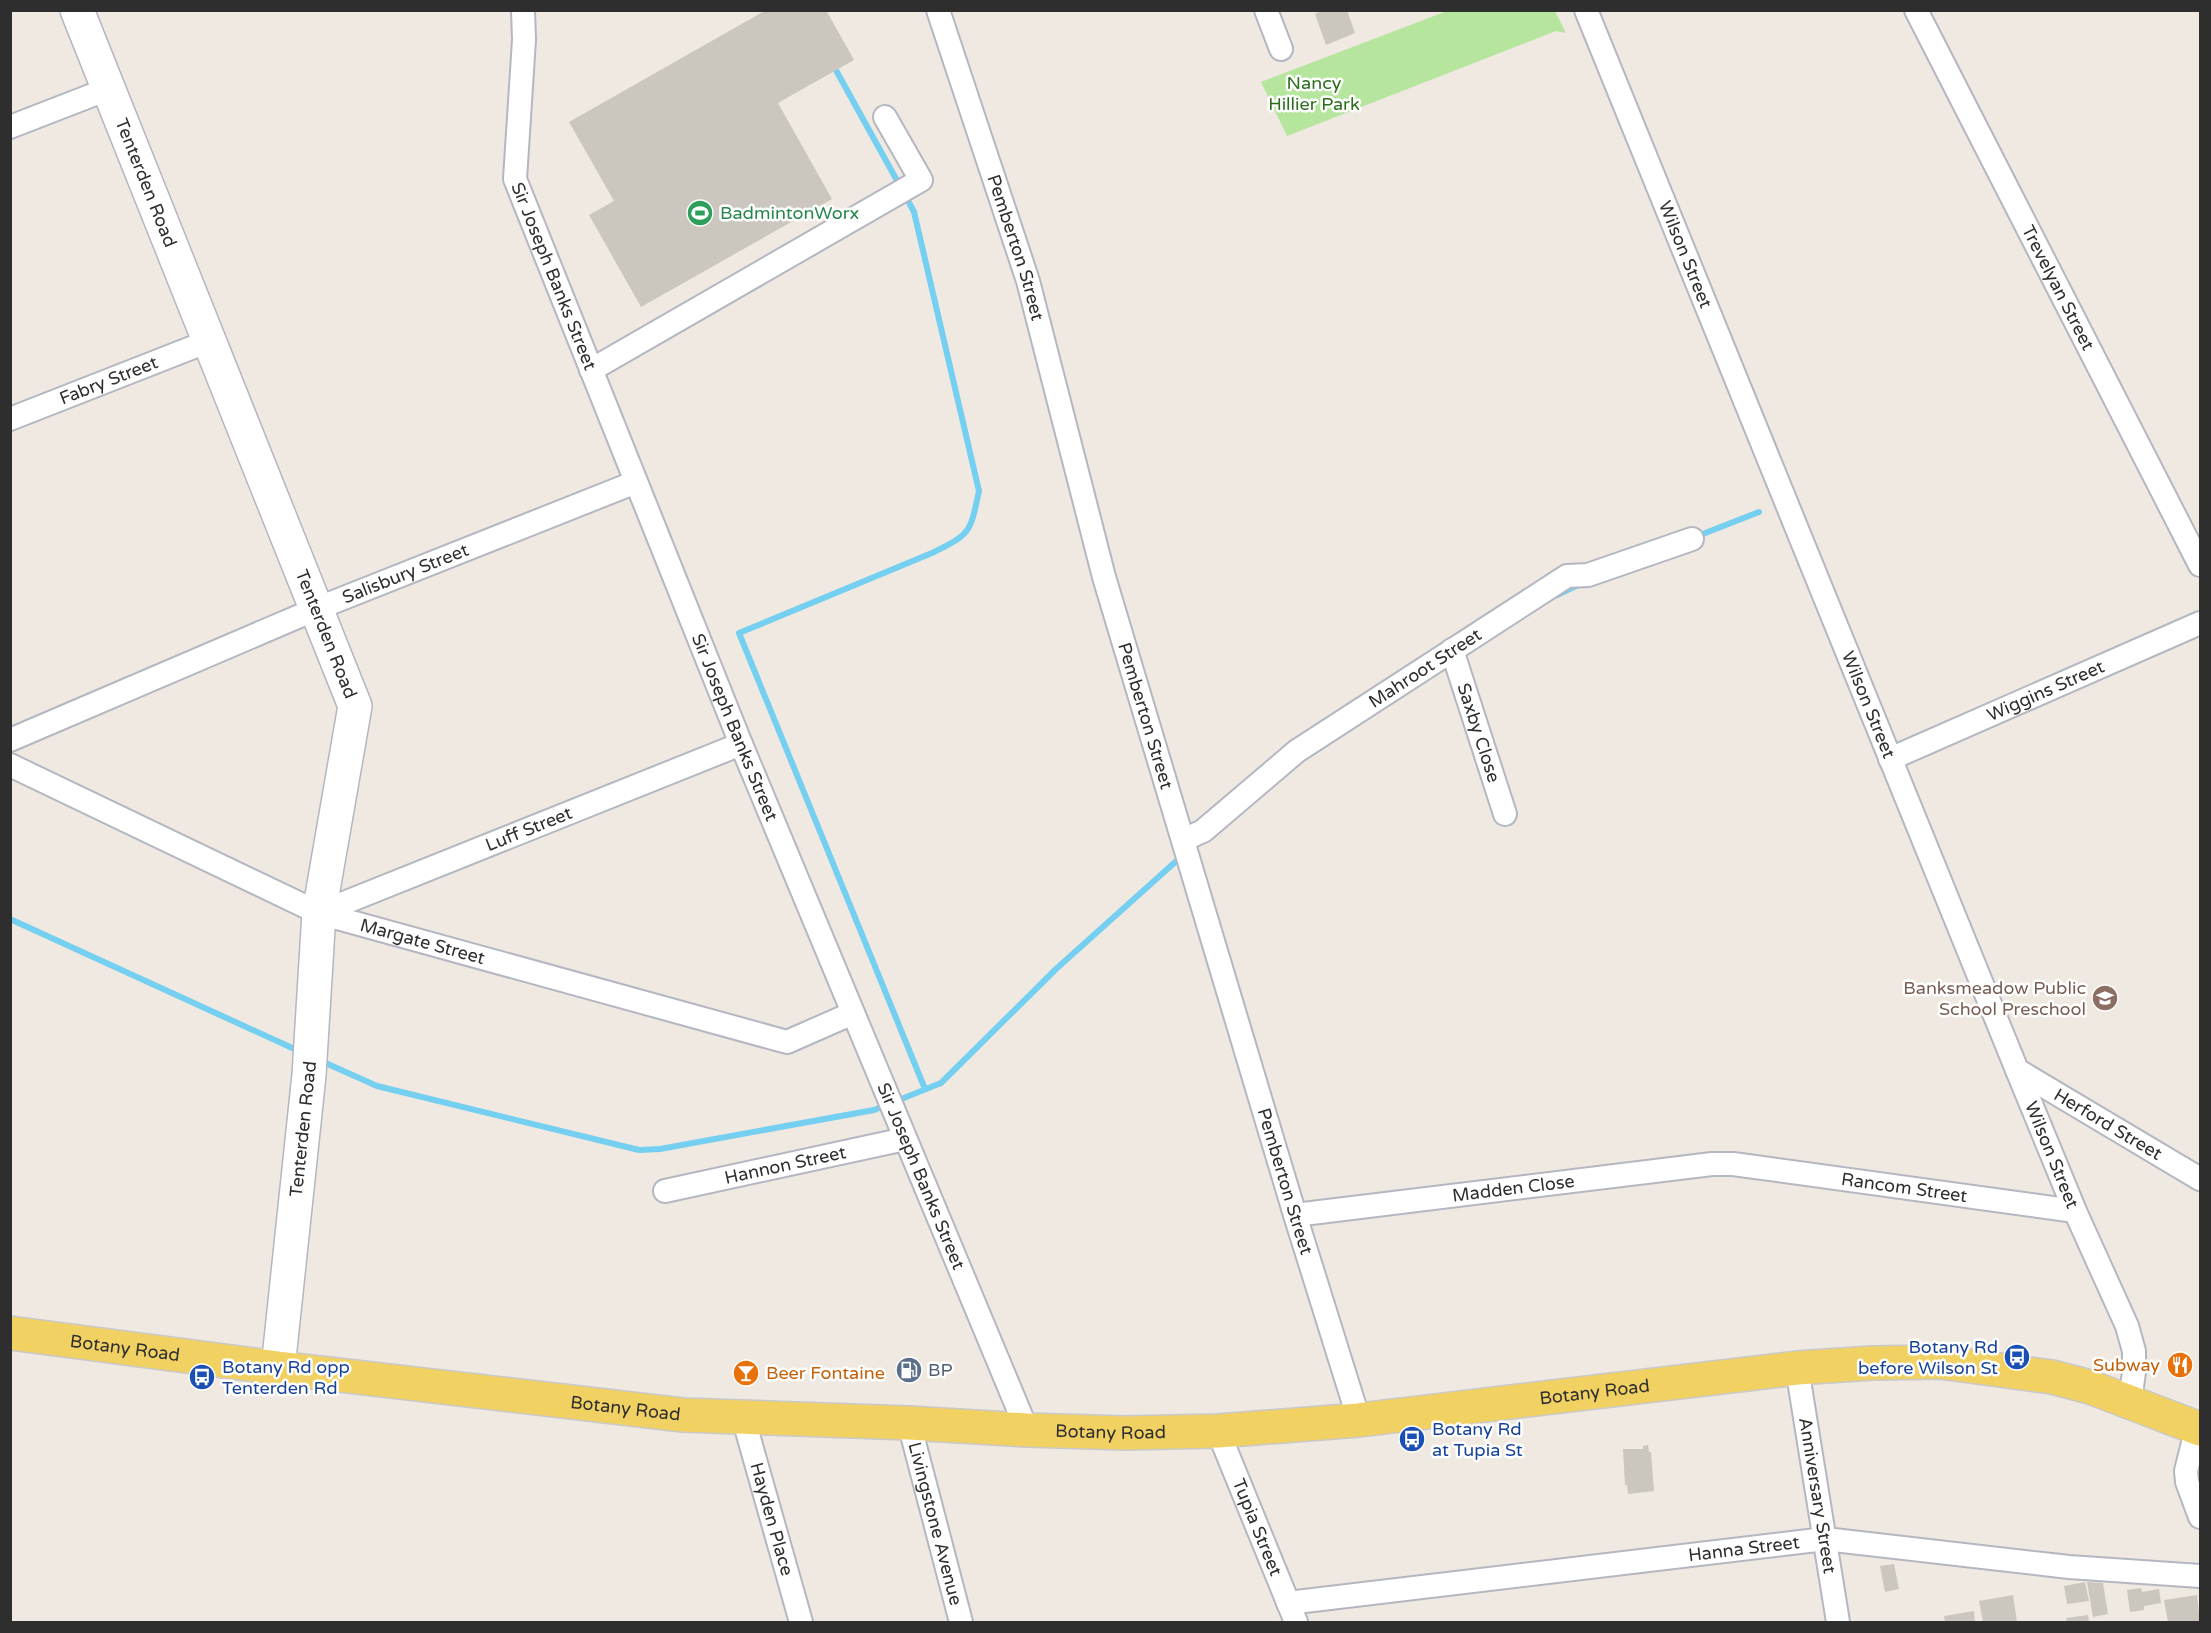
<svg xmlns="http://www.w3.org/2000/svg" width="2211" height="1633" font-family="'Varela Round',sans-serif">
	<rect width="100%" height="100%" fill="#efe9e1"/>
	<path fill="#b6e59e" d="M1447,11H1555L1566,33L1556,31L1287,136L1261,82Z"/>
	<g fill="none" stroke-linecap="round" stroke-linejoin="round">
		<path stroke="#75cff0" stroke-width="6" d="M832,63L900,186
			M905,195L914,212L979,491C970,533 971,534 932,553L739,633L925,1089
			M1695,537L1759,512
			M1557,595L1580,584
			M10,919L301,1052
			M321,1061L377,1086L639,1150L660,1149L874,1110L941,1083L1056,969L1183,855"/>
	</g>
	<path fill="#cbc7bf" d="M766,10H826L854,60L778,103L832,199L641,307L589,215L614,201L569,122Z
		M1324,10H1347L1355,33L1326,45L1315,14Z
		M1648,1445L1649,1452H1651L1654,1491L1628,1494L1627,1485H1625L1623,1449H1643V1446Z
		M1894,1564L1899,1589L1885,1592L1880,1566Z
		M2085,1582L2089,1601L2067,1604L2064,1586Z
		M2087,1582L2103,1583L2108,1614L2093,1617Z
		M2141,1588L2142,1592L2159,1589L2161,1603L2144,1606V1610L2130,1612L2127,1590Z
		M2013,1595L2017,1622H1983L1979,1601Z
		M2197,1595L2200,1622H2168L2164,1600Z
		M1974,1611L1975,1622H1945L1944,1616Z
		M2088,1615L2089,1622H2067L2066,1618Z"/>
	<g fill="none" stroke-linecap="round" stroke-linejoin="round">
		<defs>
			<g id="street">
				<path id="s1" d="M523,10L524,40L515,179L741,744L1027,1430"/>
				<path id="s2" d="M938,10L1028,281L1104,577L1295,1215L1359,1420"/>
				<path d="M1266,10L1281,49"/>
				<path id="s3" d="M1586,10L2017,1070L2075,1211L2127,1326L2134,1351V1372L2130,1401"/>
				<path id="s4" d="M1916,10L2200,565"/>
				<path d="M10,127L108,89"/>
				<path d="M591,370L921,180L885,117"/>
				<path id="s5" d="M10,419L209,341"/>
				<path id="s6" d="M1452,650L1505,814"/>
				<path id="s7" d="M10,740L316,609L636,482"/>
				<path id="s8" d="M1890,759L2200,623"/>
				<path id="s9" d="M10,765L319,913L787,1042L853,1013"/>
				<path id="s10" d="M1183,840L1203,831L1297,751L1567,576L1588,575L1692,539"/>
				<path id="s11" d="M319,913L741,744"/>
				<path id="s12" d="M2017,1070L2200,1179"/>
				<path id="s13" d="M665,1191L905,1139"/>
				<path id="s14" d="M1295,1215L1712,1164H1733L2075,1211"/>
				<path id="s15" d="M1797,1368L1838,1622"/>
				<path id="s16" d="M743,1417L801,1622"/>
				<path id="s17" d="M909,1423L961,1622"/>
				<path d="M2197,1427L2186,1471L2187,1482L2200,1517"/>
				<path id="s18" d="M1218,1431L1296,1622"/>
				<path id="s19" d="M1288,1603L1825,1539L2069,1567L2200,1576"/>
			</g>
			<g id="secondary">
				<path id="s20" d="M77,10L355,706L319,913L309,1075L278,1368"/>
			</g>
			<g id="primary">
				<path id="s21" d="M10,1333L278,1368L683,1415L909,1423L1027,1430L1125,1433L1218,1431L1359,1420L1797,1368L1872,1363L1940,1362L2052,1377L2090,1387L2200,1429"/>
			</g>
		</defs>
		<use href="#street" stroke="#b4b7c1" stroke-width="26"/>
		<use href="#secondary" stroke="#b4b7c1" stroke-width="36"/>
		<use href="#primary" stroke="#c9c9c9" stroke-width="36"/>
		<use href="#street" stroke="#fff" stroke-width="22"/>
		<use href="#secondary" stroke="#fff" stroke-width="33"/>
		<use href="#primary" stroke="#f2d163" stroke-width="33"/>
	</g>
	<defs>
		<symbol id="stadium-disc" viewBox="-11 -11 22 22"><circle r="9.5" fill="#2e9e5b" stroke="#fff"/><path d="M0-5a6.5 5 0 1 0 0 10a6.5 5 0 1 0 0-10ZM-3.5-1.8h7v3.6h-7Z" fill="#fff"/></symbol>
		<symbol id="school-disc" viewBox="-11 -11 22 22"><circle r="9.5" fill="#8d6e63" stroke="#fff"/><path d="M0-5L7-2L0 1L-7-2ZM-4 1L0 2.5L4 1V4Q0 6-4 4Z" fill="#fff"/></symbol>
		<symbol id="bus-disc" viewBox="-11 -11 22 22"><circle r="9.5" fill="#1a4fb4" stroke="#fff"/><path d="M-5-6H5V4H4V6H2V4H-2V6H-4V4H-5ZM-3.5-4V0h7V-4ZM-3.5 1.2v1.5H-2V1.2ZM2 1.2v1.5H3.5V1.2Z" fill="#fff"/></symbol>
		<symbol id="restaurant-disc" viewBox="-11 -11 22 22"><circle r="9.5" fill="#e8710a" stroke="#fff"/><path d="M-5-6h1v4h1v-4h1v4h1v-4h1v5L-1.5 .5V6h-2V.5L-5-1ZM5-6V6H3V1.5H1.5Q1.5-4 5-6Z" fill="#fff"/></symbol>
		<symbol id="fuel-disc" viewBox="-11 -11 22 22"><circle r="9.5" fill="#5c6f8a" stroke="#fff"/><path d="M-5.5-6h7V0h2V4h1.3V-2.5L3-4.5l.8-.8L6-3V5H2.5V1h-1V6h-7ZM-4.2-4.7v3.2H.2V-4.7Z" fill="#fff"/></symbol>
		<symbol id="bar-disc" viewBox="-11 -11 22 22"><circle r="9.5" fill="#e8710a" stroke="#fff"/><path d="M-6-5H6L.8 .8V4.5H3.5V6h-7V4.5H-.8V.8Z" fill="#fff"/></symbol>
	</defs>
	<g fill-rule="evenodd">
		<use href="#stadium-disc" x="685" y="198" width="30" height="30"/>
		<use href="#school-disc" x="2090" y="983" width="30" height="30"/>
		<use href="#bus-disc" x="2002" y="1342" width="30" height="30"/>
		<use href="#restaurant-disc" x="2165" y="1350" width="30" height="30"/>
		<use href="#fuel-disc" x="894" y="1355" width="30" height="30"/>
		<use href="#bar-disc" x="731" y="1358" width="30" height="30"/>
		<use href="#bus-disc" x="187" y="1362" width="30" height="30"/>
		<use href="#bus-disc" x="1397" y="1424" width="30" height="30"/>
	</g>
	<g text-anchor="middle" stroke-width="5" stroke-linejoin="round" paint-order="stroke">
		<g font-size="18" fill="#2c6e1b" stroke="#fff">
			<text x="1314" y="89">Nancy<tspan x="1314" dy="21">Hillier Park</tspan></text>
		</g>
		<g font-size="18" fill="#2e2e2e" stroke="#fff">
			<text dy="6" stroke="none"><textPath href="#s20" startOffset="186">Tenterden Road</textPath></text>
			<text dy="6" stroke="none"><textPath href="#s2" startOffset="250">Pemberton Street</textPath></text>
			<text dy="6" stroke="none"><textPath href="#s3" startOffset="264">Wilson Street</textPath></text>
			<text dy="6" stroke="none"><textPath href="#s1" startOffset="274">Sir Joseph Banks Street</textPath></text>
			<text dy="6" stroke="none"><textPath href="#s4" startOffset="312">Trevelyan Street</textPath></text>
			<text dy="6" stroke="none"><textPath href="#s5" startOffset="106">Fabry Street</textPath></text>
			<text dy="6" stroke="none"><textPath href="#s7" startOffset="429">Salisbury Street</textPath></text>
			<text dy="6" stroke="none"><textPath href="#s20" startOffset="672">Tenterden Road</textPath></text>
			<text dy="6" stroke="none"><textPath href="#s10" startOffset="298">Mahroot Street</textPath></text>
			<text dy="6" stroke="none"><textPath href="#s8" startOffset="170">Wiggins Street</textPath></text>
			<text dy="6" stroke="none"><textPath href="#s3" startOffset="750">Wilson Street</textPath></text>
			<text dy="6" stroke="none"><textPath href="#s2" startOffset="736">Pemberton Street</textPath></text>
			<text dy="6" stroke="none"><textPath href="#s1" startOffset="760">Sir Joseph Banks Street</textPath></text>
			<text dy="6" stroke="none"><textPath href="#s6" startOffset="87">Saxby Close</textPath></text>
			<text dy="6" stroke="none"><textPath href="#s11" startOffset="226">Luff Street</textPath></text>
			<text dy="6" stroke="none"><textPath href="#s9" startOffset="450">Margate Street</textPath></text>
			<text dy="6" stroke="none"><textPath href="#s12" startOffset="106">Herford Street</textPath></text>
			<text transform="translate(303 1129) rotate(-84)" y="6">Tenterden Road</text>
			<text dy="6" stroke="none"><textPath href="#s3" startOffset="1236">Wilson Street</textPath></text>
			<text dy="6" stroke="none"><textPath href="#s13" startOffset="123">Hannon Street</textPath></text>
			<text dy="6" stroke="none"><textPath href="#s1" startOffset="1246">Sir Joseph Banks Street</textPath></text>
			<text dy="6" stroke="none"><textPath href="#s2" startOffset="1222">Pemberton Street</textPath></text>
			<text dy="6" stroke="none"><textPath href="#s14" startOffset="614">Rancom Street</textPath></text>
			<text dy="6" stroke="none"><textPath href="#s14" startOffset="220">Madden Close</textPath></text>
			<text dy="6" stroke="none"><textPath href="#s21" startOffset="116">Botany Road</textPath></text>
			<text dy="6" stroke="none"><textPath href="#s21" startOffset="1592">Botany Road</textPath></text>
			<text dy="6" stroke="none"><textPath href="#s21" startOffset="620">Botany Road</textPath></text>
			<text dy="6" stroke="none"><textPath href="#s21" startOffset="1106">Botany Road</textPath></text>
			<text dy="6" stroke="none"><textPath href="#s15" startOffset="129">Anniversary Street</textPath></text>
			<text dy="6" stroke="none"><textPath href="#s16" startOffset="106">Hayden Place</textPath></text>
			<text dy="6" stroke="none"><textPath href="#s17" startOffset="104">Livingstone Avenue</textPath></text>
			<text dy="6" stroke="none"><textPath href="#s18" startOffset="104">Tupia Street</textPath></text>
			<text dy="6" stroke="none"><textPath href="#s19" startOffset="459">Hanna Street</textPath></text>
		</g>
		<g font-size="18" fill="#27864d" stroke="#fff" text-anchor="start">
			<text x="720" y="219">BadmintonWorx</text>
		</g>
		<g font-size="18" fill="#785e54" stroke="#fff" text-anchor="end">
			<text x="2086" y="994">Banksmeadow Public<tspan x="2086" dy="21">School Preschool</tspan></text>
		</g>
		<g font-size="18" fill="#164399" stroke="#fff" text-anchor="start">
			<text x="1998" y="1353" text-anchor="end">Botany Rd<tspan x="1998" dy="21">before Wilson St</tspan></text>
			<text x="222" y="1373">Botany Rd opp<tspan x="222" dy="21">Tenterden Rd</tspan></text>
			<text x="1432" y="1435">Botany Rd<tspan x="1432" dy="21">at Tupia St</tspan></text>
		</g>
		<g font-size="18" fill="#c56008" stroke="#fff" text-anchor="end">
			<text x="2160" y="1371">Subway</text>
			<text x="766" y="1379" text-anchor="start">Beer Fontaine</text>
		</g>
		<g font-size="18" fill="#4e5e75" stroke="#fff" text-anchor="start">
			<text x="928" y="1376">BP</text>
		</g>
	</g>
	<rect width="2211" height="1633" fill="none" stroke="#2e2e2e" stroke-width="24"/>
</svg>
